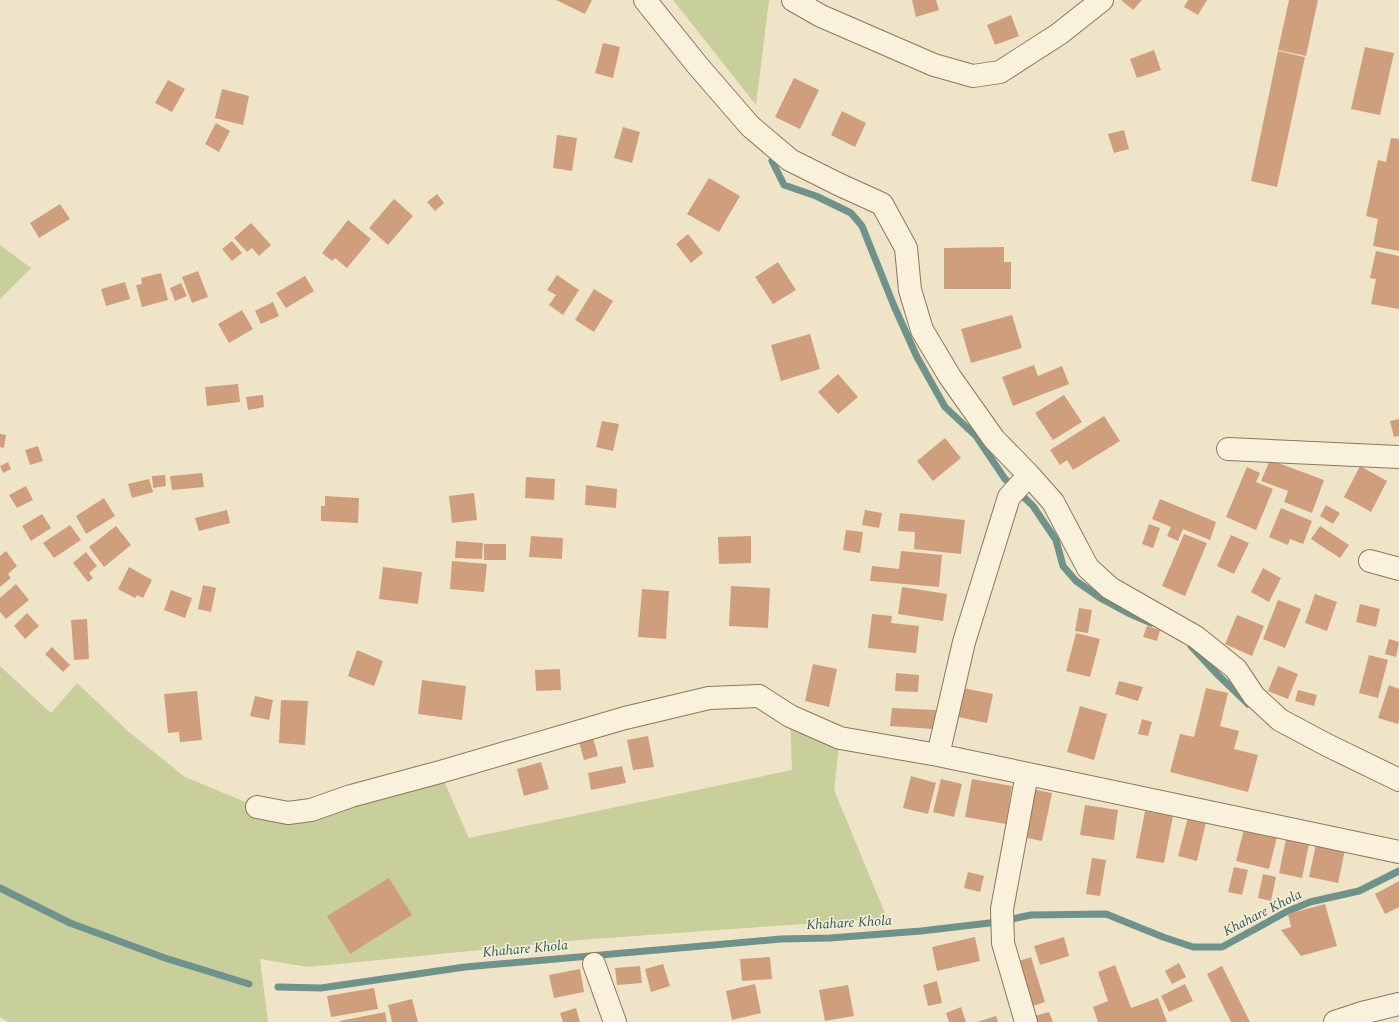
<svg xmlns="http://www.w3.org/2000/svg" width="1399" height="1022" font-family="Spectral,serif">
	<rect width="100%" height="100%" fill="#f0e4c8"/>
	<path fill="#c9cf9b" d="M673,0H769L756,105Z
		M0,245L31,268L0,299Z
		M0,666L51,713L77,683L129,732L185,777L257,807L288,813L440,772L469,838L792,770L790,716L840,738L834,790L887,918L580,940L308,967L260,959L268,1022H8L0,1017Z"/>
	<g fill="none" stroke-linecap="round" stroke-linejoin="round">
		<path stroke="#6f938a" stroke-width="7" d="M772,161L784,185L816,196L851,213L862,226L894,306L917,357L945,407L976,436L1005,479L1033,506L1056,540L1063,566L1076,581L1102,599L1128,613L1151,623
			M1191,646L1218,675L1248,704
			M0,888L70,923L165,958L249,984
			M278,987L321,988L465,967L781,939L830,938L921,931L998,922L1031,915L1106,914L1163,937L1193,947H1222L1286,912L1310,902L1359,891L1399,871"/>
	</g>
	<path fill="#cf9f7d" d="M556,0H592L585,14Z
		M912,0H936L939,10L916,17Z
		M1121,0H1142L1133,10Z
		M1188,0H1207L1198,15L1184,7Z
		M1289,0H1318L1306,56L1278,50Z
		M1011,15L1019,36L995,45L987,25Z
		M603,43L620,47L613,78L595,73Z
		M1365,47L1394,53L1380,115L1351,109Z
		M1154,50L1161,70L1137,78L1130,59Z
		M1278,51L1305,57L1277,187L1251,181Z
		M794,78L819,90L800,129L775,117Z
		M168,80L185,89L172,112L155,103Z
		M222,89L249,96L243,125L215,118Z
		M842,111L866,123L855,147L831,135Z
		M216,123L230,131L219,152L205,144Z
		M623,127L640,132L632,163L614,158Z
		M1124,130L1129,149L1114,153L1108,134Z
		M557,135L577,138L572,171L553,168Z
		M1391,138L1399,139V251L1373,246L1378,219L1366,216L1378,160L1386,162Z
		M709,178L740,196L719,232L687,214Z
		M437,194L444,203L435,211L427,202Z
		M394,199L413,216L388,245L369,228Z
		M60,204L70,219L39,238L30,223Z
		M348,220L371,239L347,268L335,258L332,261L322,253Z
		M251,223L271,245L259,256L252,248L247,252L234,238Z
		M688,234L703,253L691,263L676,244Z
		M232,241L242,253L232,261L222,249Z
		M1004,247V262H1011V289H944V248Z
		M1376,251L1399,256V309L1371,304L1376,279L1370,278Z
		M778,262L796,290L773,304L755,277Z
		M198,271L208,297L192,303L182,277Z
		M161,273L168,300L142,307L136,285L142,284L141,278Z
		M557,275L579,290L563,315L549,305L556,295L547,290Z
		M305,276L314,291L286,308L276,293Z
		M125,282L130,299L106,306L101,289Z
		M181,283L187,296L175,301L170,288Z
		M594,289L613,301L594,332L575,320Z
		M273,302L279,316L261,324L255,311Z
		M242,310L253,329L229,343L218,324Z
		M1012,315L1022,348L971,363L961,329Z
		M810,334L820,369L781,381L771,345Z
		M1034,365L1038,376L1062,366L1069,384L1013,406L1002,377Z
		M838,374L858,397L838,414L818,392Z
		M238,384L240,402L207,406L205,387Z
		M263,395L264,407L248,410L246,397Z
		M1064,395L1082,422L1053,440L1035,413Z
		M1104,416L1120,441L1073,470L1067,460L1060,465L1050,450Z
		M1399,419V436L1394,437L1390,421Z
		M602,421L619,424L613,451L596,447Z
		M0,434L6,435L4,448L0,447Z
		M945,438L961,458L933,481L917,461Z
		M38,446L43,461L30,465L25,450Z
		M1270,460L1324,480L1312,513L1284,502L1288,491L1261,481Z
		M8,462L11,469L3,473L0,466Z
		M1360,466L1387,481L1371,512L1344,497Z
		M1247,467L1260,473L1256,482L1273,489L1256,530L1226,517Z
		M202,473L204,487L172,490L170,476Z
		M165,475L166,486L153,488L152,476Z
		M526,477L555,479L554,500L525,498Z
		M149,479L153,492L132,498L128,484Z
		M586,485L617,489L616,508L585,505Z
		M26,486L33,500L17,508L9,495Z
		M474,493L477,520L452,523L449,496Z
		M325,496L359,498L358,523L321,521V506H325Z
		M104,498L115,516L86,534L76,516Z
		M1160,499L1216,522L1210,540L1183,529L1178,541L1167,536L1171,527L1152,519Z
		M1326,505L1340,513L1333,524L1320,516Z
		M1281,508L1312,521L1303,544L1290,539L1288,545L1269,537Z
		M227,510L230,523L199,531L195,518Z
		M865,510L882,513L879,528L862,525Z
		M900,513L965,520L961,554L914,549L915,532L898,531Z
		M42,514L51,528L31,541L22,526Z
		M1149,524L1160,528L1153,548L1142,544Z
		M70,525L81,540L54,558L43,543Z
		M116,526L131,545L104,567L89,547Z
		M1320,526L1349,545L1340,558L1311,539Z
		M846,530L863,532L860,553L843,550Z
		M1184,534L1207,543L1185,596L1162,586Z
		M1231,535L1249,543L1234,574L1217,566Z
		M531,536L563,538L562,559L529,557Z
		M751,536V563L719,564L718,537Z
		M456,541L483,543L482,559L455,558Z
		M484,544H506V560H484Z
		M6,551L17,566L8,574L11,578L0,587V556Z
		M901,551L942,555L939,587L870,581L872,566L899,569Z
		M86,552L97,566L89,573L93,578L88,582L73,563Z
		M452,561L487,564L484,592L450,589Z
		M129,567L152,580L143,598L137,595L135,598L118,589Z
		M383,567L422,572L418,604L379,599Z
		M1263,568L1281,578L1269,602L1251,592Z
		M16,584L29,600L6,619L0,612V598Z
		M203,585L216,588L211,612L198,609Z
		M731,586L770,588L768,628L729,626Z
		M902,587L947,594L943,621L898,614Z
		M642,589L669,591L666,639L638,637Z
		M171,590L192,598L185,618L164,610Z
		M1315,594L1337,602L1327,631L1305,623Z
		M1278,600L1301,609L1285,648L1263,639Z
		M1360,604L1380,609L1376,627L1356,622Z
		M1079,608L1092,610L1088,633L1075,631Z
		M27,613L39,626L25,639L14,626Z
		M872,614L892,616L891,623L919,626L916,653L868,648Z
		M1237,615L1264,626L1252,656L1225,644Z
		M87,619L89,659L74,660L71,620Z
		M1147,626L1160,630L1157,641L1143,637Z
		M1076,633L1100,639L1090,677L1066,671Z
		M1389,639L1399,642L1396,657L1385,654Z
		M52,647L70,665L63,672L45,654Z
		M357,650L383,661L374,686L348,676Z
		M1369,655L1388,660L1378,698L1359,693Z
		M813,664L837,669L829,707L805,701Z
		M1278,666L1298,674L1288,699L1268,691Z
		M560,669L561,690L536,691L535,670Z
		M896,673L919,675L918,692L895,691Z
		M422,680L466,686L462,720L418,714Z
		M1119,681L1143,687L1138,701L1115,694Z
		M1389,685L1399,689V720L1398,724L1378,718Z
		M963,688L993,694L987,723L958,717Z
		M1206,688L1228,693L1220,726L1239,731L1234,749L1258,755L1248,792L1170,772L1180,734L1194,737Z
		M1298,690L1317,695L1314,706L1295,701Z
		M197,691L202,740L180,742L179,732L168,733L164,694Z
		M255,696L273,700L269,720L250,716Z
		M281,700L308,701L305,745L279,743Z
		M1080,706L1107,714L1094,760L1067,752Z
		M892,708L936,710L934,729L890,726Z
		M1142,719L1152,722L1148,736L1138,734Z
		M592,734L598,756L584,760L578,738Z
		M648,736L654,767L633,770L627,740Z
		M541,762L549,789L524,796L517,769Z
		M622,766L626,783L591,790L588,773Z
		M911,776L936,783L928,814L903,808Z
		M941,779L962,784L954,817L933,812Z
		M972,779L1012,786L1006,824L965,817Z
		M1032,789L1052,793L1042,841L1022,837Z
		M1085,805L1118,810L1114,840L1080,835Z
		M1145,811L1173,816L1164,863L1136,858Z
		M1188,817L1206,822L1197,861L1178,856Z
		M1244,829L1277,837L1269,869L1236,861Z
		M1286,839L1309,844L1302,878L1279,873Z
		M1316,844L1345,850L1338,883L1309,877Z
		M1092,858L1106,860L1100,896L1086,894Z
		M1234,867L1248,870L1242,895L1228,892Z
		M968,872L984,876L980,892L964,888Z
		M1263,874L1276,877L1271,901L1258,898Z
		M389,878L412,915L350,954L327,916Z
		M1399,881V907L1385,914L1375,894Z
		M1325,904L1337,946L1301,956L1281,930L1291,927L1288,914Z
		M975,937L980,961L937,971L932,947Z
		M1064,937L1069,956L1040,965L1034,946Z
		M770,957L772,979L742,981L740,959Z
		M1031,957L1045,1002L1030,1007L1016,962Z
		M1179,963L1186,977L1172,984L1165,971Z
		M663,964L670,986L651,992L645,969Z
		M1115,965L1131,1008L1158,998L1167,1022H1098L1093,1007L1108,1001L1098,972Z
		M640,966L642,983L617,985L615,968Z
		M1222,966L1250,1022H1231L1207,974Z
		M580,969L584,992L554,998L549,975Z
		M937,981L942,1003L928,1006L923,985Z
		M755,984L761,1013L732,1020L726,991Z
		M1185,984L1193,1001L1169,1012L1161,996Z
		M848,985L854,1016L825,1021L819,990Z
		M374,988L378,1009L331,1017L327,996Z
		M412,999L418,1022H392L388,1005Z
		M961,1007L966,1022H949L946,1013Z
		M576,1008L580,1022H563L560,1013Z
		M385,1012L387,1022H340V1021Z
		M1049,1012L1053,1022H1033L1031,1017Z
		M996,1016L998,1022H977Z"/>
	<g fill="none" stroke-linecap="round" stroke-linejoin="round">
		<defs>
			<path id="street" d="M645,0L698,66L750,126L790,160L840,185L882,204L906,248L910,290L922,330L950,377L994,439L1029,475L1009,497L964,642L938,755
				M793,0L821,16L934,65L973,76L1000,72L1059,34L1102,0
				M1228,449L1399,457
				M1029,475L1053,502L1088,568L1110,588L1196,637L1236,669L1254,696L1280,720L1327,745L1399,780
				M1370,561L1399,569
				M257,807L288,813L311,810L351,796L440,772L625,718L709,698L759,696L790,716L840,738L938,755L1399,852
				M594,964L615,1022
				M1026,1022L1003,943L1002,909L1027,774
				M1335,1022L1362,1013L1399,1004"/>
		</defs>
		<use href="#street" stroke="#8d765c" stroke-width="24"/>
		<use href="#street" stroke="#faf1dc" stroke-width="22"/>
	</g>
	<g text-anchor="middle" stroke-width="3" stroke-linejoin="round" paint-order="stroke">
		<g font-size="14" font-style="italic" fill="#2f5d5a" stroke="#f7eed8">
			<text transform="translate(1262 912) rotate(-27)" y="5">Khahare Khola</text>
			<text transform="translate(849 922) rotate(-3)" y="5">Khahare Khola</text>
			<text transform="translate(525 948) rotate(-5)" y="5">Khahare Khola</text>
		</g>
	</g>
</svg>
